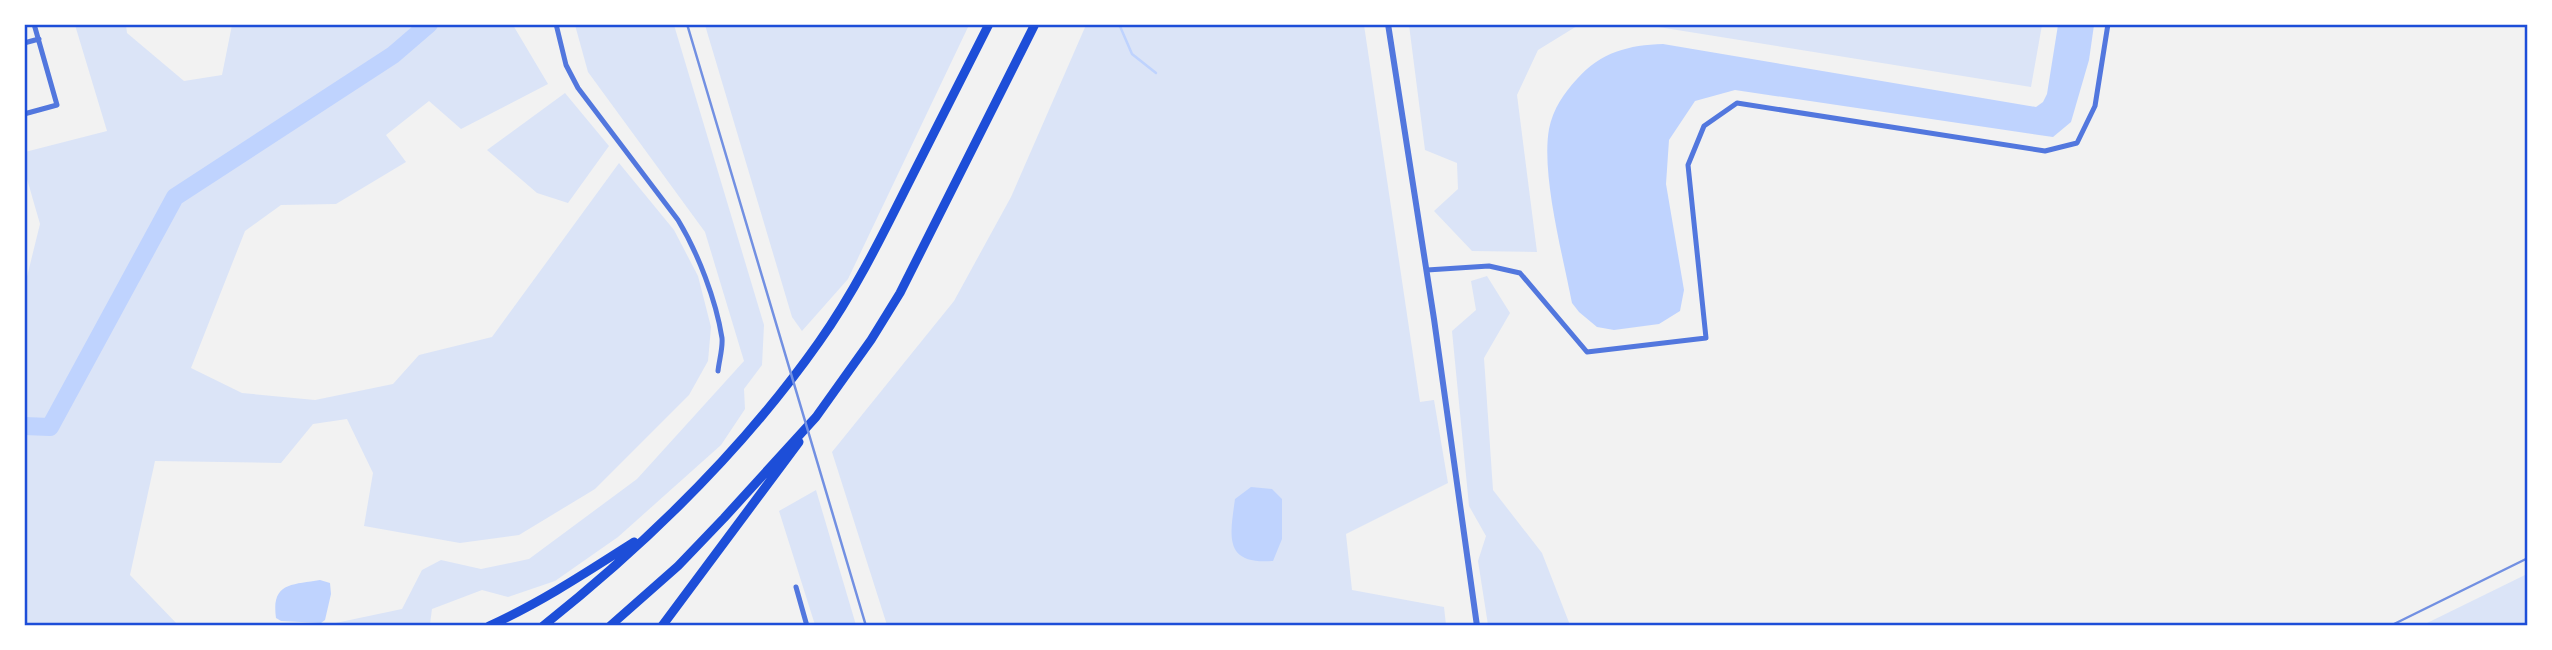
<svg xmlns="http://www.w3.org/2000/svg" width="2552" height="650" font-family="'DM Sans',sans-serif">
	<rect width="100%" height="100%" fill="#f2f2f2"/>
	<path fill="#dbe4f7" d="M75,25H126L127,33L184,81L222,75L232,25H513L548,84L461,129L429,101L386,135L406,162L336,204L281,205L245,231L191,368L242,393L315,400L393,384L419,355L492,337L619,163L674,230L698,276L711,327L708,361L689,395L595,489L519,535L460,543L364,526L373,473L347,419L313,424L281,463L155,461L130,575L178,625H25L24,289L40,224L25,172V152L107,131Z
		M575,25H674L764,325L762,365L744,389L745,409L721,445L618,537L555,581L508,597L482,590L432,609L430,624L426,625H326L402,609L422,570L441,560L481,569L529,559L637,479L744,361L705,232L588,72Z
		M705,25H969L848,279L802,331L792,317Z
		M1086,25H1364L1420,402L1434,400L1448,483L1346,534L1352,590L1444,607L1446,625H887L832,452L954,301L1011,197Z
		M1409,25H1612L1577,26L1538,50L1517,95L1537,252L1472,251L1434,211L1458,189L1457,163L1425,150Z
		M1646,25H2042L2031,87Z
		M565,93L609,146L568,203L537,193L487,150Z
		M1487,276L1510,313L1484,358L1493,490L1542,553L1570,625H1488L1478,561L1486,536L1469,506L1452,331L1476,310L1471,281Z
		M816,490L856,625H815L779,511Z
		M2527,574V625H2423Z"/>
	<path fill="#bfd3fe" d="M2058,25H2094L2089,60L2071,122L2053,137L1735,90L1695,101L1669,140L1666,184L1684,290L1680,311L1659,324L1614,330L1597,327L1579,312L1572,303C1563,256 1541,175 1549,129C1553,109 1564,93 1577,79C1601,52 1629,45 1663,44L2036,107L2043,102L2047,94Z
		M1251,487L1272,489L1282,499V539L1273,561C1223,565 1230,536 1235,499Z
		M320,580L330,583L331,594L325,620L321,623L281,621L276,618C271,582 292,585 320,580Z"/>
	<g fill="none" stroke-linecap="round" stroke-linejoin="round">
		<path stroke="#bfd3fe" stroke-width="2.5" d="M1119,24L1132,54L1156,73"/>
		<path stroke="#bfd3fe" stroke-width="18" d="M24,426L50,427L175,197L393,55L429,24"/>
		<path stroke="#5277de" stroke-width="5" d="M556,24L566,65L578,88L678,220C698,253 716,300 722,338C723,348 719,361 718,371
			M24,43L39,39
			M24,114L57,105L34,24
			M1427,270L1489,266L1520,273L1587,352L1706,338L1688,165L1704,126L1737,103L2045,151L2077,143L2095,106L2108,24
			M796,587L807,626"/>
		<path stroke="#5277de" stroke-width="6" d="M1388,24L1434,319L1477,626"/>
		<path stroke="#1d4ed8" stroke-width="9" d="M489,626C540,603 587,572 634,542
			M543,626C646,544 743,450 819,342C853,294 879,242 905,190C933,135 961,80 989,24
			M610,626L678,566L724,518L816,417L871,340L900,293L1035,24
			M662,626L799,442"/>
		<path stroke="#7290e2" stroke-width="2.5" d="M687,24L866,626
			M2390,626L2528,558"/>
	</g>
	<rect width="2552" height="650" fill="none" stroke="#ffffff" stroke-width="52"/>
	<rect x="26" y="26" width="2500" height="598" fill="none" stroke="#1d4ed8" stroke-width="2.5"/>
</svg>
